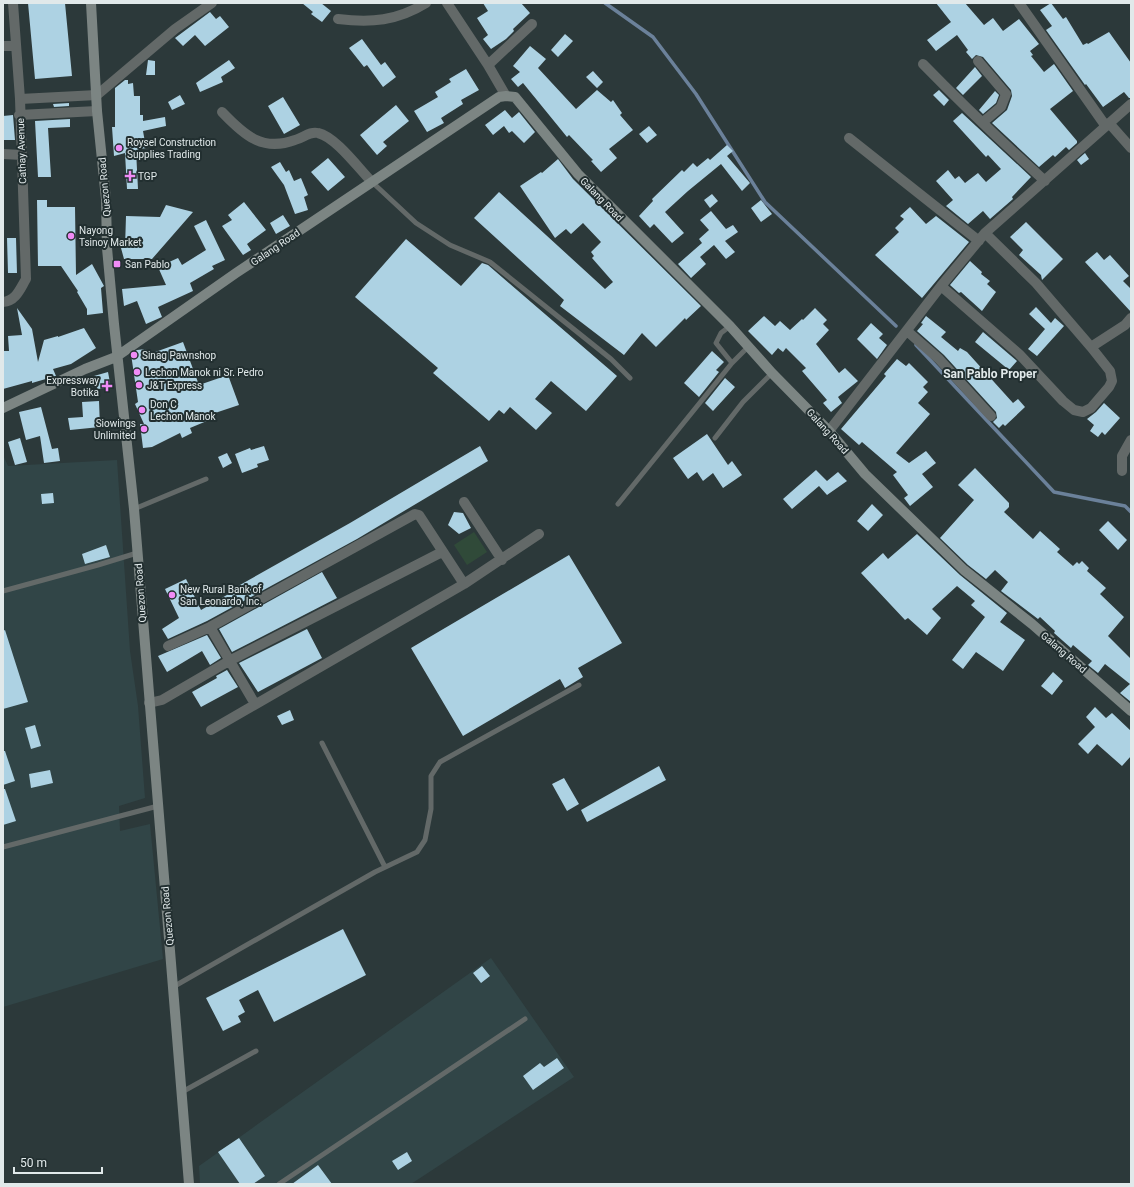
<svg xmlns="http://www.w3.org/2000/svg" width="1134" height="1187" font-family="Roboto,sans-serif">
	<rect width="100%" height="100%" fill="#2c393a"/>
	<path fill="#314547" d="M3,455L8,466L117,460L130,651L138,706L145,798L119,806L120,831L150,824L163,959L3,1007Z
		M491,958L574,1077L411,1184H200L199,1166Z"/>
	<path fill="#304a39" d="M474,532L487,552L467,565L454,545Z"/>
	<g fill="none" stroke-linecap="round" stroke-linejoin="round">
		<path stroke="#6b819a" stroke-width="3.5" d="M605,3L653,37L696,94L765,202L896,326
			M916,345L1054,492L1125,506L1131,512"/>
	</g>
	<path fill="#add2e3" d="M28,3H65L72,76L35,79Z
		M302,3H321L331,11L322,22L311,14L313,12Z
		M483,3H521L530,13L513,29L514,31L506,39L491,49L483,39L488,35L477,18L488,11Z
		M936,3H965L984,25L993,18L1003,31L1019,19L1039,44L1030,51L1033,55L1031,56L1044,72L1054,64L1073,91L1050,109L1077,141V143L1069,150L1066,147L1055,157L1053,155L1039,167L992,123L1007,110L1012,96L1011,90L983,57L976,55L972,59L966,52L968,50L957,35L936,51L927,40L951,22Z
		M1051,3L1063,19L1066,17L1083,45L1087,43L1088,44L1109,32L1131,63V98H1129L1124,92L1103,107L1086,84L1085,85L1046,30L1052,26L1040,10Z
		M210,12L216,19L220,16L229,27L205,46L195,35L183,46L175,38Z
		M565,34L573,41L558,57L551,50Z
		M362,39L381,65L385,62L396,77L383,87L367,65L364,67L349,48Z
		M530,46L546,59L538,68L576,109L597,90L611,102L613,100L622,113L620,115L633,130L609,149L617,158L601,172L591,161L593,160L569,135L567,137L523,83L518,87L511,79L520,72L513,66Z
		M148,60L155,61V75H146Z
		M229,60L235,68L221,77L223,82L200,92L196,83Z
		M975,67L982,76L963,95L956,88Z
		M466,69L479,90L461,100L463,104L441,118L444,123L427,132L414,111L438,97L435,92L451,82L449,79Z
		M593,71L603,82L597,88L586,77Z
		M125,80H128V84L133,83L134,96H140V115H143V121L165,117L166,126L143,131L146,148L136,150L138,189H127L125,153L114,156L112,127H115V88Z
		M939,90L949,100L944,106L933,95Z
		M995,91L999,95L996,103L983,114L979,110Z
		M180,95L185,104L172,110L168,102Z
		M283,97L300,125L284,134L268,106Z
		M69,103V106L54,107L53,104Z
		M396,105L409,121L383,142L387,146L377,155L360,135Z
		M505,110L512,118L519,112L535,132L524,143L512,131L509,133L504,126L493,135L485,125Z
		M962,113L1031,177L1012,197L1013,199L990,219L983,211L968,224L946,206L953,200L936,181L948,170L955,179L959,176L965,183L978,173L986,182L1001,169L988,155L986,157L953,121Z
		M13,115L15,140H3V116Z
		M70,119V127L48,128L51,177H38L35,121Z
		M649,126L657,135L647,143L639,134Z
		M727,145L733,151L727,156L750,183L742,191L721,164L688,191L665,212L684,233L672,243L654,224L650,228L639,216L653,201L652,199L682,170L684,172L693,163L697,167L708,158L710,160Z
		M1085,153L1089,159L1081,165L1077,160Z
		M328,158L345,177L328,191L311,172Z
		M558,159L573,179L701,306L686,320L685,318L656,347L642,333L624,355L560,306L564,300L474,218L499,192L605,289L613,282L592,258L594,256L591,252L601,242L583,223L571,234L566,229L555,238L520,186L541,172L542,173Z
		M280,162L286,172L289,170L294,181L301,178L308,195L304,197L308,210L295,214L284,185L271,167Z
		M712,194L718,201L710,208L704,200Z
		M37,200H47V207H75L76,275L92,264L104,286L101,288L103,313L87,315V309L77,292L78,291L61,266H38Z
		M761,200L772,214L761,222L751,208Z
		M244,202L266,230L247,244L251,250L243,255L222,226L232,220L228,215Z
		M166,205L193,212L152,259H124L121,248H125L126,216L160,217Z
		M910,207L926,224L936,216L969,242L922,298L875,255L899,232L895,228L904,219L900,216Z
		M711,211L726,229L733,225L738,232L725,241L735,252L726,259L714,245L700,257L706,264L691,278L678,264L702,243L699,239L709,230L700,220Z
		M283,215L290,226L276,234L270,223Z
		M206,220L225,260L212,266L214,269L190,283L193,291L158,307L162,317L146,324L137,301L124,306L122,289L166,285L158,267L178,258L182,265L206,250L194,226Z
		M1026,222L1063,259L1042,280L1041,275L1019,255L1023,250L1010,237Z
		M7,238H16L17,273H8Z
		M406,239L461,286L482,263L488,265L617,376L586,411L551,381L535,399L552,413L536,430L510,407L504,414L499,410L489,421L433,373L438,368L355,297Z
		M1097,252L1104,260L1110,255L1129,276L1123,281L1131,289V312L1085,262Z
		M970,261L982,272L981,274L990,281L987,284L996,292L982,311L961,292L959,293L950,285Z
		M1036,307L1051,323L1055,318L1064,326L1037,356L1028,349L1045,329L1029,314Z
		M17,308L32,329L38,362L44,340L58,336V337L84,328L96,348L71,364L53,369L56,376L32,383V381L3,389V351H9L8,336L22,335Z
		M815,308L827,320L823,324L829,330L816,344L839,373L845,368L858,381L838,397L842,403L831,412L823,403L827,400L802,371L806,368L786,348L783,352L778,348L772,355L748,331L764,316L775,326L780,321L790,330L802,319L803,320Z
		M926,316L946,332L941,337L958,351L960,348L967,352L1013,403L1018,399L1025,407L1005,426L1003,424L999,428L993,422L997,418L996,412L944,355L917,331L923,324L921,323Z
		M871,323L883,334L879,338L887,345L877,359L857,339Z
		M983,332L1017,361L1009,370L975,342Z
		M183,342L199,385L228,375L239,405L212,414L214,418L190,428L192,433L182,438L180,433L152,447L143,448L140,424H144L135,404L138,402L131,354L137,350L146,349L147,355Z
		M712,351L724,362L716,370L719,372L699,397L684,383Z
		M897,359L906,366L909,363L928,382L923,387L928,392L918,403L930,414L896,453L909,463L926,451L936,463L922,474L933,487L910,506L904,498L908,495L893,475L897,472L862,442L859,445L841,429L886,376L884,374Z
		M108,372L111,388L97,389L94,376Z
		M725,378L735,387L713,411L705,403Z
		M99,401L100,427L70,430L68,418L83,417L82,402Z
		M1104,403L1120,418L1105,435L1102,432L1098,437L1090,431L1094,425L1087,419L1096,412Z
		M41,407L52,449L58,448L60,461L44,463L40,436L26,440L19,412Z
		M707,434L728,465L732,461L742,475L723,488L713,473L703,481L697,472L688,479L673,458Z
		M20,438L27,462L15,465L8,442Z
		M264,446L269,460L257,464L258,467L242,473L235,454L250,448L251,450Z
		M480,446L488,461L357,539L207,621L168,639L162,629L179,618L165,589L186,579L201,610L232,592L231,590L350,523Z
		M227,453L232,463L223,468L218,457Z
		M975,468L1009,503V507L1004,512L1033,539L1040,531L1060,549L1057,552L1073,566L1077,562L1079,564L1082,561L1089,568L1087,571L1106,588L1100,594L1124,617L1108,636L1131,659V702L1120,693L1130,684L1105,664L1098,673L1088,665L1092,661L1073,645L1071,648L1054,633L1055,631L1040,617L1038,619L1001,591L1008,582L995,570L986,579L968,565L940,538L974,500L958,485Z
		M816,470L827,481L838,472L847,481L827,495L819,486L792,509L783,499Z
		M53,493L54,503L42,504L41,494Z
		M872,504L883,515L868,531L857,521Z
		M454,512L463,513L471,528L459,534L448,525Z
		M1108,521L1127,540L1118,550L1099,530Z
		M917,534L960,575L1007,613L1000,622L1025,640L1003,671L976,652L963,669L952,660L985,617L971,605L975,601L957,586L932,609L941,618L927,635L908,618L905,620L861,573L883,553L888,559Z
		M106,545L110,557L85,564L82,554Z
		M569,555L622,643L578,668L583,677L565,688L560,679L463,736L411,648Z
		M322,572L337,598L232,652L219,629Z
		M307,629L322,658L258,692L239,663Z
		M5,630L28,702L3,709V631Z
		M207,635L221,658L210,665L202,651L167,672L158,656Z
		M227,670L238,687L201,707L192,692L217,678L216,676Z
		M1053,672L1063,681L1052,695L1041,686Z
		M1095,707L1106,718L1112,713L1131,731V756L1122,766L1097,744L1088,754L1078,744L1095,727L1086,717Z
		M290,710L294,720L282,725L277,716Z
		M35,725L41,746L31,749L25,728Z
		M3,751H5L15,781L3,785Z
		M659,766L666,780L587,822L581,810Z
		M50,770L53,783L31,788L29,774Z
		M564,778L579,804L567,811L552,784Z
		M3,789H5L16,821L3,825Z
		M343,929L366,975L274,1022L258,990L239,1000L245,1012L238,1016L241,1022L223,1031L206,998Z
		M482,966L490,976L481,983L473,973Z
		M557,1058L564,1068L533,1090L523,1076L540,1063L544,1067Z
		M239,1138L265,1176L253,1184H240L218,1152Z
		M407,1152L412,1161L398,1170L392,1161Z
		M318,1165L332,1184H292Z"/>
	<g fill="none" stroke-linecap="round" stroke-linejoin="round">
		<path stroke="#636968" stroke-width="5" d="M372,182L416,223L450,245L490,262L611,359L630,378
			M730,326L721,333L716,343L732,363
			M715,438L743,402L772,373
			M618,504L732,363L748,347
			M134,509L206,479
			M3,591L98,565L137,553
			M322,743L385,867
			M3,847L158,806
			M173,987L375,872L417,852L425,840L431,809V776L440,762L579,685
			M182,1092L256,1051
			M279,1184L525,1019"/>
		<path stroke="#636968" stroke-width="10" d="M447,3L488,65L506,96
			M1019,3L1105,125
			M338,19C371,23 397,21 426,3
			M3,46H16
			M978,61L1006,94L1001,107L983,122
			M923,64C962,104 1003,143 1045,181
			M488,65L532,24
			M20,99L97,95L175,29L212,3
			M222,112C244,135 262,152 295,140C303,138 310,131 318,133C336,137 359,169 372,182
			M19,115L97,111
			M1109,123L1131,148
			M849,138L979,241
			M3,154L22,155
			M941,286L1019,354L1063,401L1074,410L1083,412L1091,408L1109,387L1112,381L1110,371L1091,347L1036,283L985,233
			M3,302C16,301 20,289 26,279L20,99L13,3
			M907,331L939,359L991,416
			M1091,347L1125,325L1131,318
			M829,431L941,286L985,233L1131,104
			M1122,471V456L1131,440
			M464,502L502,560
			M210,627L255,704
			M168,646L210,627L415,514L419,515L464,584
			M149,703L162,700L229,661L442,552
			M211,730L464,584L539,534"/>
		<path stroke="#7c8583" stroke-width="10" d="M91,3L97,111L106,199L107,248L114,324L134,509L189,1184
			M3,408L85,369L116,357L236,273L499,97L506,96L515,97L578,174L730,326L772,373L829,431L865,474L964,570L1032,624L1131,711"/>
	</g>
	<g fill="#f08bf6" stroke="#222f30" stroke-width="1.5">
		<circle cx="119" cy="148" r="4"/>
		<path d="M128 170h4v4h4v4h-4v4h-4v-4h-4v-4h4z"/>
		<circle cx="71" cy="236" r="4"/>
		<rect x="113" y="260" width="8" height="8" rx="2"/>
		<circle cx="134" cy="355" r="4"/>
		<circle cx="137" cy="372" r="4"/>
		<circle cx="139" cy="385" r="4"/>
		<path d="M105 380h4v4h4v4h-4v4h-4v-4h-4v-4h4z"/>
		<circle cx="142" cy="410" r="4"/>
		<circle cx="144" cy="429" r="4"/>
		<circle cx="172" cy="595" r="4"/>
	</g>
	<g text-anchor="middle" stroke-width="4" stroke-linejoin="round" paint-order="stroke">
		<g font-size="10" fill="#e1e9ea" stroke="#222f30" text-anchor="start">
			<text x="127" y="146">Roysel Construction<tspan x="127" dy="12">Supplies Trading</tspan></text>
			<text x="138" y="180">TGP</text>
			<text x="79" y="234">Nayong<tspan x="79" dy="12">Tsinoy Market</tspan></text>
			<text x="125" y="268">San Pablo</text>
			<text x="142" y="359">Sinag Pawnshop</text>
			<text x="145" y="376">Lechon Manok ni Sr. Pedro</text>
			<text x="99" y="384" text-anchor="end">Expressway<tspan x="99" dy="12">Botika</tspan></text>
			<text x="147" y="389">J&amp;T Express</text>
			<text x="150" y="408">Don C<tspan x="150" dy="12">Lechon Manok</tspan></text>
			<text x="136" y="427" text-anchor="end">Siowings<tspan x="136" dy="12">Unlimited</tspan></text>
			<text x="180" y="593">New Rural Bank of<tspan x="180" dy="12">San Leonardo, Inc.</tspan></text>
		</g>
		<g font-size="10" fill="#e1e9ea" stroke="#222f30">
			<text transform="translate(21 151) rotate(-92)" y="4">Cathay Avenue</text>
			<text transform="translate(104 187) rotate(-95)" y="4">Quezon Road</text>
			<text transform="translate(602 199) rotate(46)" y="4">Galang Road</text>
			<text transform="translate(275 247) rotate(-34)" y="4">Galang Road</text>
			<text transform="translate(828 431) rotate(48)" y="4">Galang Road</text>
			<text transform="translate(140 593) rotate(-94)" y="4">Quezon Road</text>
			<text transform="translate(1064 652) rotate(41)" y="4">Galang Road</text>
			<text transform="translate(167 916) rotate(-95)" y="4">Quezon Road</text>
		</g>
		<g font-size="12" font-weight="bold" fill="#e1e9ea" stroke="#222f30">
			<text x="990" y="378">San Pablo Proper</text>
		</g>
	</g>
	<rect width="1134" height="1187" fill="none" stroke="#e1e9ea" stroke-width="8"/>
	<path d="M14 1167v6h88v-6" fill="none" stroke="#e1e9ea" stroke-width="2"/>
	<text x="20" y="1167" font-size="12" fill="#e1e9ea" stroke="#222f30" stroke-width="3" paint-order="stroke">50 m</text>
</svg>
